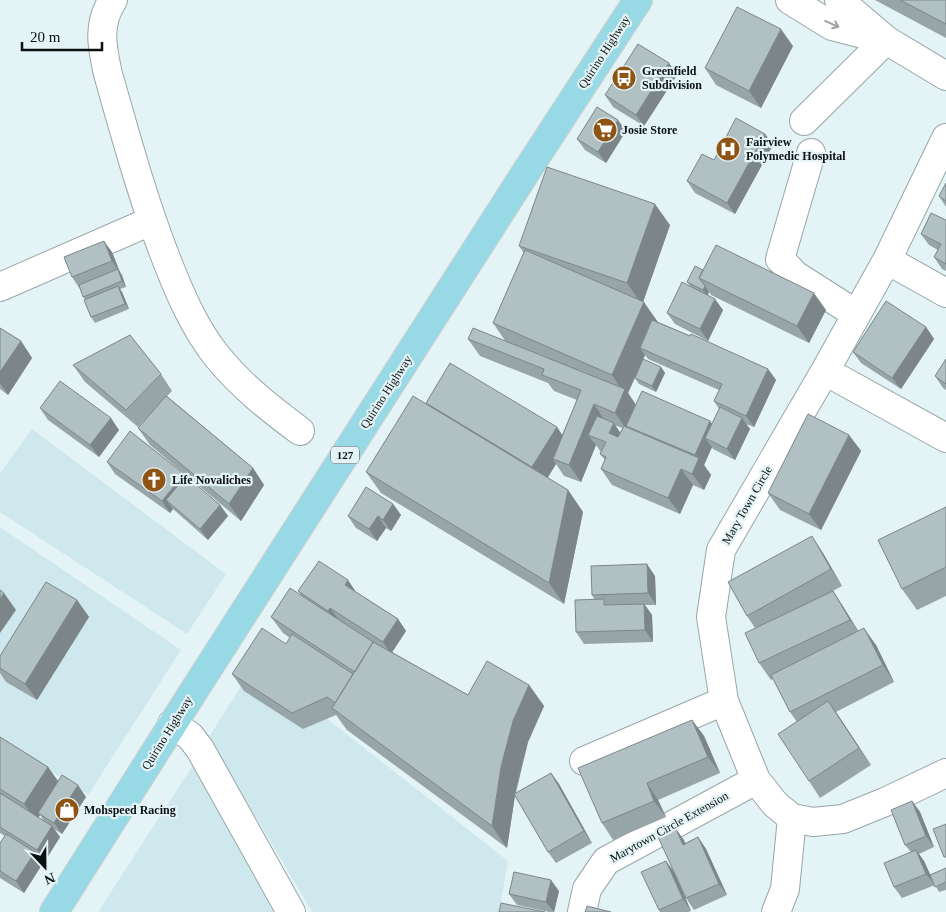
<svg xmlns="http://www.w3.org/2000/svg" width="946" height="912" font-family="Georgia,serif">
	<rect width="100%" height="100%" fill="#e4f3f6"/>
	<path fill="#cfe8ed" d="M32,429L226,574L187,634L0,512V473Z
		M0,527L181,650L88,795L0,739Z
		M256,663L508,861L499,912H312L261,825L207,740Z
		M193,765L274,912H98Z"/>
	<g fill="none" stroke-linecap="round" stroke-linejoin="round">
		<defs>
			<path id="minor" d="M113,0C97,24 102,47 108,74C126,137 143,200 167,261C180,294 194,327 216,355C240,385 269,408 300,431
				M790,0L832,26L882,39
				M839,0L886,40L946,76
				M804,121L886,40
				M946,138L887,260L825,371L721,550L711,617L724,701L756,780L775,804L792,818L813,822L843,819L885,802L946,773
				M811,153L780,259L795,275L856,314
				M887,260L946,293
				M0,287L151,221
				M825,371L946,438
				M172,724L190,736L200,749L291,912
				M584,761L724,701
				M582,912L587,889L606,861L756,780
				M776,912L785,889L792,818"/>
			<path id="major" d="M54,912L195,689L526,172L638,0"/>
		</defs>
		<use href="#minor" stroke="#98a6a9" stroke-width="30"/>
		<use href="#major" stroke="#cecfcf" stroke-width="30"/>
		<use href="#minor" stroke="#fff" stroke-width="28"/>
		<use href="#major" stroke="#97d9e4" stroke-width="28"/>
	</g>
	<path fill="#98a5a8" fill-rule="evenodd" d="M875,0H946V38Z
		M793,46L761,108L716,85L705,68Z
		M669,63L677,75L644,126L613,107L605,95Z
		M626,131L606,163L585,150L577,139Z
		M765,134L773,145L735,214L695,193L687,181L714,160Z
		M946,183V207L939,196Z
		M946,220V271L942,269L934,257L938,250L929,245L921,234Z
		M670,225L643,302L658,322L768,369L776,380L754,427L746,424L750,429L735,460L713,449L712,447L704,465L711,475L704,490L693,485L680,514L612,485L601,469L605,460L600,454L601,452L600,451L596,445L581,482L564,476L556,464L547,478L568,490L583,512L564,604L381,493L366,472L428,405L426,403L557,427L562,435L577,400L554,391L548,383L480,356L468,339L506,342L493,323L524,253L519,246ZM645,355L648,359L719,390L714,401L719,409L712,424L710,421L636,405L628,393ZM614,425L623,428L620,433Z
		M112,252L126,287L120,289L122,292L129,309L95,323L91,317L85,300L80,289L72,277Z
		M703,270L826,310L809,343L711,295L709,292L708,295L723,310L708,341L675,324L667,313L690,286L687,282Z
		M926,327L934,339L901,389L861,363L853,352Z
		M0,328L21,341L32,358L8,395L0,389Z
		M946,359V390L943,388L935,376Z
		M73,365L161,374L172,391L167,396L253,468L264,485L241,521L150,445L138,428L147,417L138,427L85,382Z
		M661,367L665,373L656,392L639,384L635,378Z
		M40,408L119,430L99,457L48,420Z
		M849,435L861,451L821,530L780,510L768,493Z
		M107,462L186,477L220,505L228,516L208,540L173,509L170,513L115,474Z
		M393,504L401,515L391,531L386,528L377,541L356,528L348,516Z
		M946,507V596L917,610L902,589Z
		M823,553L842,586L833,591L844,608L858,631L876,645L894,682L836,712L871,765L820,798L809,781L797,722L790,712L773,679L771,680L759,663L755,628L747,616Z
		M655,576L656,605H645L652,615L653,642L584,644L576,632L595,600L592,595Z
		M298,591L356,592L398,619L406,631L392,652L468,695L529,685L544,706L528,742L516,793L551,773L559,784L592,843L556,863L548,852L515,795L507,848L347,730L336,715L303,729L244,691L232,674L286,644L290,638L283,633L271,617L301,595Z
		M77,600L89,617L37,700L6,682L0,673V656Z
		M692,720L704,736L720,773L658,800L666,817L613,840L602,823Z
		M0,737L48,767L58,781L86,797L62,834L54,829L60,837L45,861L38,857L43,863L24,893L0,878V843L5,836L0,833ZM40,815L44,821L38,817Z
		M912,801L920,812L934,847L919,854L924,861L930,875L946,868V890L939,892L935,885L902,898L894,887L911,852L905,845Z
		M676,829L685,843L698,837L706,849L727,895L694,910L686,898Z
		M666,861L674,872L691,911L688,912H660L659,910Z
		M559,891L554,912H549L517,905L509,894Z"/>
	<path fill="#7c8688" d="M781,29L793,46L761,108L749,91Z
		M669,63L677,75L644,126L636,115Z
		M618,120L626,131L606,163L598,152Z
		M765,134L773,145L735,214L727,203Z
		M655,204L670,225L642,305L627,283Z
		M104,241L112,252L120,273L112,261Z
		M118,269L122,275L126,287L122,281Z
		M118,286L122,292L129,309L125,304Z
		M705,286L709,292L707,296L703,290Z
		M814,293L826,310L809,343L797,326Z
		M715,299L723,310L708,341L700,329Z
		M644,302L659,324L640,348L645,355L628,393L636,405L627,430L615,413L623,392L612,375Z
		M926,327L934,339L901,389L892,378Z
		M21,341L32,358L8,395L0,383V372Z
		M661,367L665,373L656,392L652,386Z
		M768,369L776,380L754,427L746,416Z
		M594,404L605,421L588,435L596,445L581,482L569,465Z
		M111,418L119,430L99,457L90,445Z
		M742,418L750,429L735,460L727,449Z
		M710,421L718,432L705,438L712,447L704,465L711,475L704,490L692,474L698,460L695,455Z
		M614,423L625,440L609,433Z
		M557,427L568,444L553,459L556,464L544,484L532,467Z
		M849,435L861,451L821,530L809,514Z
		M253,468L264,485L241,521L229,504Z
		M681,469L693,485L680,514L668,498Z
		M184,474L192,486L166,500L173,509L170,513L162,501Z
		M568,490L583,512L564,604L549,583Z
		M393,504L401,515L391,531L383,520Z
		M220,505L228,516L208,540L200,529Z
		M378,516L386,528L377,541L369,529Z
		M812,536L823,553L842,586L831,569Z
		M647,564L655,576L656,605L648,593Z
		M348,580L356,592L345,585Z
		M833,591L844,608L862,637L850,620Z
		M4,593L16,610L0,633V599Z
		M77,600L89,617L37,700L25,684Z
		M644,604L652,615L653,642L645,630Z
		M330,608L338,619L336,622L328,611Z
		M398,619L406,631L391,654L383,642Z
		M864,628L876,645L894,682L883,665Z
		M529,685L544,706L528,742L516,789L507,848L492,826L501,767L513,721Z
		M828,701L840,718L871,765L859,748Z
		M692,720L704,736L720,773L708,757Z
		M48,767L60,784L38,813L40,815L36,821L24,804Z
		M551,773L559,784L592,843L584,831Z
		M647,783L658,800L666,817L654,801Z
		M78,785L86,797L62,834L54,823Z
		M912,801L920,812L934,847L926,836Z
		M52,826L60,837L45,861L37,850Z
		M676,829L684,840L691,856L683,845Z
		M698,837L706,849L727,895L719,884Z
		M916,850L924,861L935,885L926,874Z
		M35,852L43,863L24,893L16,881Z
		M666,861L674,872L691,911L683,899Z
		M551,880L559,891L554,912L546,902Z"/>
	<path fill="#b1c0c3" stroke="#7c8688" d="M900,0H946V24Z
		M737,7L781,29L749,91L705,68Z
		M638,44L669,63L636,115L605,95Z
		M597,107L618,120L598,152L577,139Z
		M736,118L765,134L727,203L687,181L702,154L714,160Z
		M547,167L655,204L627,283L519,246Z
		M946,183V201L939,196Z
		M931,213L946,220V264L934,257L941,244L921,234Z
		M104,241L112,261L72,277L64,257Z
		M716,245L814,293L797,326L699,278Z
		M525,250L644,302L612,375L493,323Z
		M695,266L703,270L699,278L705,286L703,290L687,282Z
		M118,269L122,281L83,297L79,285Z
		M682,282L715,299L700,329L667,313Z
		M118,286L125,304L91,317L84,300Z
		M886,301L926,327L892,378L853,352Z
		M652,320L690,336L691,334L768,369L746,416L714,401L722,384L640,348Z
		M0,328L21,341L0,372Z
		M473,328L625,389L615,413L594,404L569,465L553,459L581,390L542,375L544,369L468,339Z
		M130,335L161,374L126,410L73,365Z
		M643,359L661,367L652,386L635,378Z
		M946,359V384L935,376Z
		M450,363L557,427L532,467L426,403Z
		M60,381L111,418L90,445L40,408Z
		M642,391L710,421L695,455L626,426Z
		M166,396L253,468L229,504L138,428Z
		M413,396L568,490L549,583L366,472Z
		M720,407L742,418L727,449L705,438Z
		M808,414L849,435L809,514L768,493Z
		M597,416L614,423L609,433L618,437L624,426L699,458L692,474L681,469L668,498L601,469L606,457L600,454L606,442L588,435Z
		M130,431L184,474L162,501L107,462Z
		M186,476L220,505L200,529L166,500Z
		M366,487L393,504L383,520L378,516L369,529L348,516Z
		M946,507V567L902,589L878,540Z
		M812,536L831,569L747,616L728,582Z
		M319,561L348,580L345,585L398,619L383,642L330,608L328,611L298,591Z
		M647,564L648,593L592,595L591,566Z
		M46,582L77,600L25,684L0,668V656Z
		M290,588L373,642L355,672L271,617Z
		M0,590L4,593L0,599Z
		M833,591L850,620L759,663L745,633Z
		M604,599V605L644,604L645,630L576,632L575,600Z
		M262,628L286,644L292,634L353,674L335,703L327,697L292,713L232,674Z
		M864,628L883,665L790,712L771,675Z
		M373,642L468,695L487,661L529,685L513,721L501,767L492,826L332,708Z
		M828,701L859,748L809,781L778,734Z
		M692,720L708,757L647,783L654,801L602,823L578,768Z
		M0,737L48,767L24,804L0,789Z
		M551,773L584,831L548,852L514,794Z
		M62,775L78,785L54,823L38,813Z
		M0,793L52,826L37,850L0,827Z
		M912,801L926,836L905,845L891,810Z
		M946,824V857H944L933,829Z
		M676,829L683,845L698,837L719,884L686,898L658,837Z
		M6,834L35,852L16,881L0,871V843Z
		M916,850L926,874L894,887L884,863Z
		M666,861L683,899L659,910L641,872Z
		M946,868V882L935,887L930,875Z
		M514,872L551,880L546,902L509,894Z
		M501,903L545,912H499Z
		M587,906L611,912H585Z"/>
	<defs><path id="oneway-shaft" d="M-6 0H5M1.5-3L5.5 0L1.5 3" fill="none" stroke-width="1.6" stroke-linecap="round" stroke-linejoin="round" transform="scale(1.25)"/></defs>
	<use stroke="#9d9fa0" href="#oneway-shaft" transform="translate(832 24) rotate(24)"/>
	<defs>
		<symbol id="bus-disc" viewBox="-11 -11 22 22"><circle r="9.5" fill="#8f5314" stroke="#e4f3f6"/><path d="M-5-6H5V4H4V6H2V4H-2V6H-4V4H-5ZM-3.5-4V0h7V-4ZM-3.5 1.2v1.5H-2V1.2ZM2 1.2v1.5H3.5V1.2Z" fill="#fff"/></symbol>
		<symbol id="supermarket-disc" viewBox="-11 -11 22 22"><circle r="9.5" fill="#8f5314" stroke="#e4f3f6"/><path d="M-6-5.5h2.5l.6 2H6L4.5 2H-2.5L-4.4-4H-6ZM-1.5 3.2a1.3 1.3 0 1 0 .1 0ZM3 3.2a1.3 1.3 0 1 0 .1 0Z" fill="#fff"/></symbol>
		<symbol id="hospital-disc" viewBox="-11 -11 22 22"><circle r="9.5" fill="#8f5314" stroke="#e4f3f6"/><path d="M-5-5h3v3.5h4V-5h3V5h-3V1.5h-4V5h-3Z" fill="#fff"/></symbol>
		<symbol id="church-disc" viewBox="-11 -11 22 22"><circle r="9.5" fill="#8f5314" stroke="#e4f3f6"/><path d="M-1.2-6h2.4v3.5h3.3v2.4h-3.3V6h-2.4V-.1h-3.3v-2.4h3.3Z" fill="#fff"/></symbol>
		<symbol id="shop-disc" viewBox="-11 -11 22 22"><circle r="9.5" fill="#8f5314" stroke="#e4f3f6"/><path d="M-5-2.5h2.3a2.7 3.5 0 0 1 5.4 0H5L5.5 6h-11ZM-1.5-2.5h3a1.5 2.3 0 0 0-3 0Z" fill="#fff"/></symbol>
	</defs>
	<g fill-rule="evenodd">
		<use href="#bus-disc" x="610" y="64" width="28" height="28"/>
		<use href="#supermarket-disc" x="591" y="116" width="28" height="28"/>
		<use href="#hospital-disc" x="714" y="135" width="28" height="28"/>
		<use href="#church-disc" x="140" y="466" width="28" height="28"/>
		<use href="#shop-disc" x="53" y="796" width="28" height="28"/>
	</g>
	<g text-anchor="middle" stroke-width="4.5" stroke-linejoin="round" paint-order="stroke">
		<rect fill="#e4f3f6" stroke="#4c5456" stroke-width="1" x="331" y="446.5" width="28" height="17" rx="4"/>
		<g font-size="11" font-weight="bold" fill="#0b1011">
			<text x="345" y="459">127</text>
		</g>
		<g font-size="12" fill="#0b1011" stroke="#e4f3f6">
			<text transform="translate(604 52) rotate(-57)" y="4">Quirino Highway</text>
			<text transform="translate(386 392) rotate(-57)" y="4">Quirino Highway</text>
			<text transform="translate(747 505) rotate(-60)" y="4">Mary Town Circle</text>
			<text transform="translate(167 733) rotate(-58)" y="4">Quirino Highway</text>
			<text transform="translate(669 827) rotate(-29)" y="4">Marytown Circle Extension</text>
		</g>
		<g font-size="12" font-weight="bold" fill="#0b1011" stroke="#e4f3f6" text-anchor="start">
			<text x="642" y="75">Greenfield<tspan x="642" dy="14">Subdivision</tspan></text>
			<text x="622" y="134">Josie Store</text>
			<text x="746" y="146">Fairview<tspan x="746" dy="14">Polymedic Hospital</tspan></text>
			<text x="172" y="484">Life Novaliches</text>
			<text x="84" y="814">Mohspeed Racing</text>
		</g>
	</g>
	<g transform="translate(45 867) rotate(158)" stroke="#e4f3f6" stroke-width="4" paint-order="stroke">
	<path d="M0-4L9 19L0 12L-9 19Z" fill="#0b1011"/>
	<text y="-8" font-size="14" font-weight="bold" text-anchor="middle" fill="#0b1011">N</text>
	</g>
	<path d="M22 42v8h80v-8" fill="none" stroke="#0b1011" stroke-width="2.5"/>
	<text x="30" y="42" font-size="15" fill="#0b1011" stroke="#e4f3f6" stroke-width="4" paint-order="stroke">20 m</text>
</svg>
